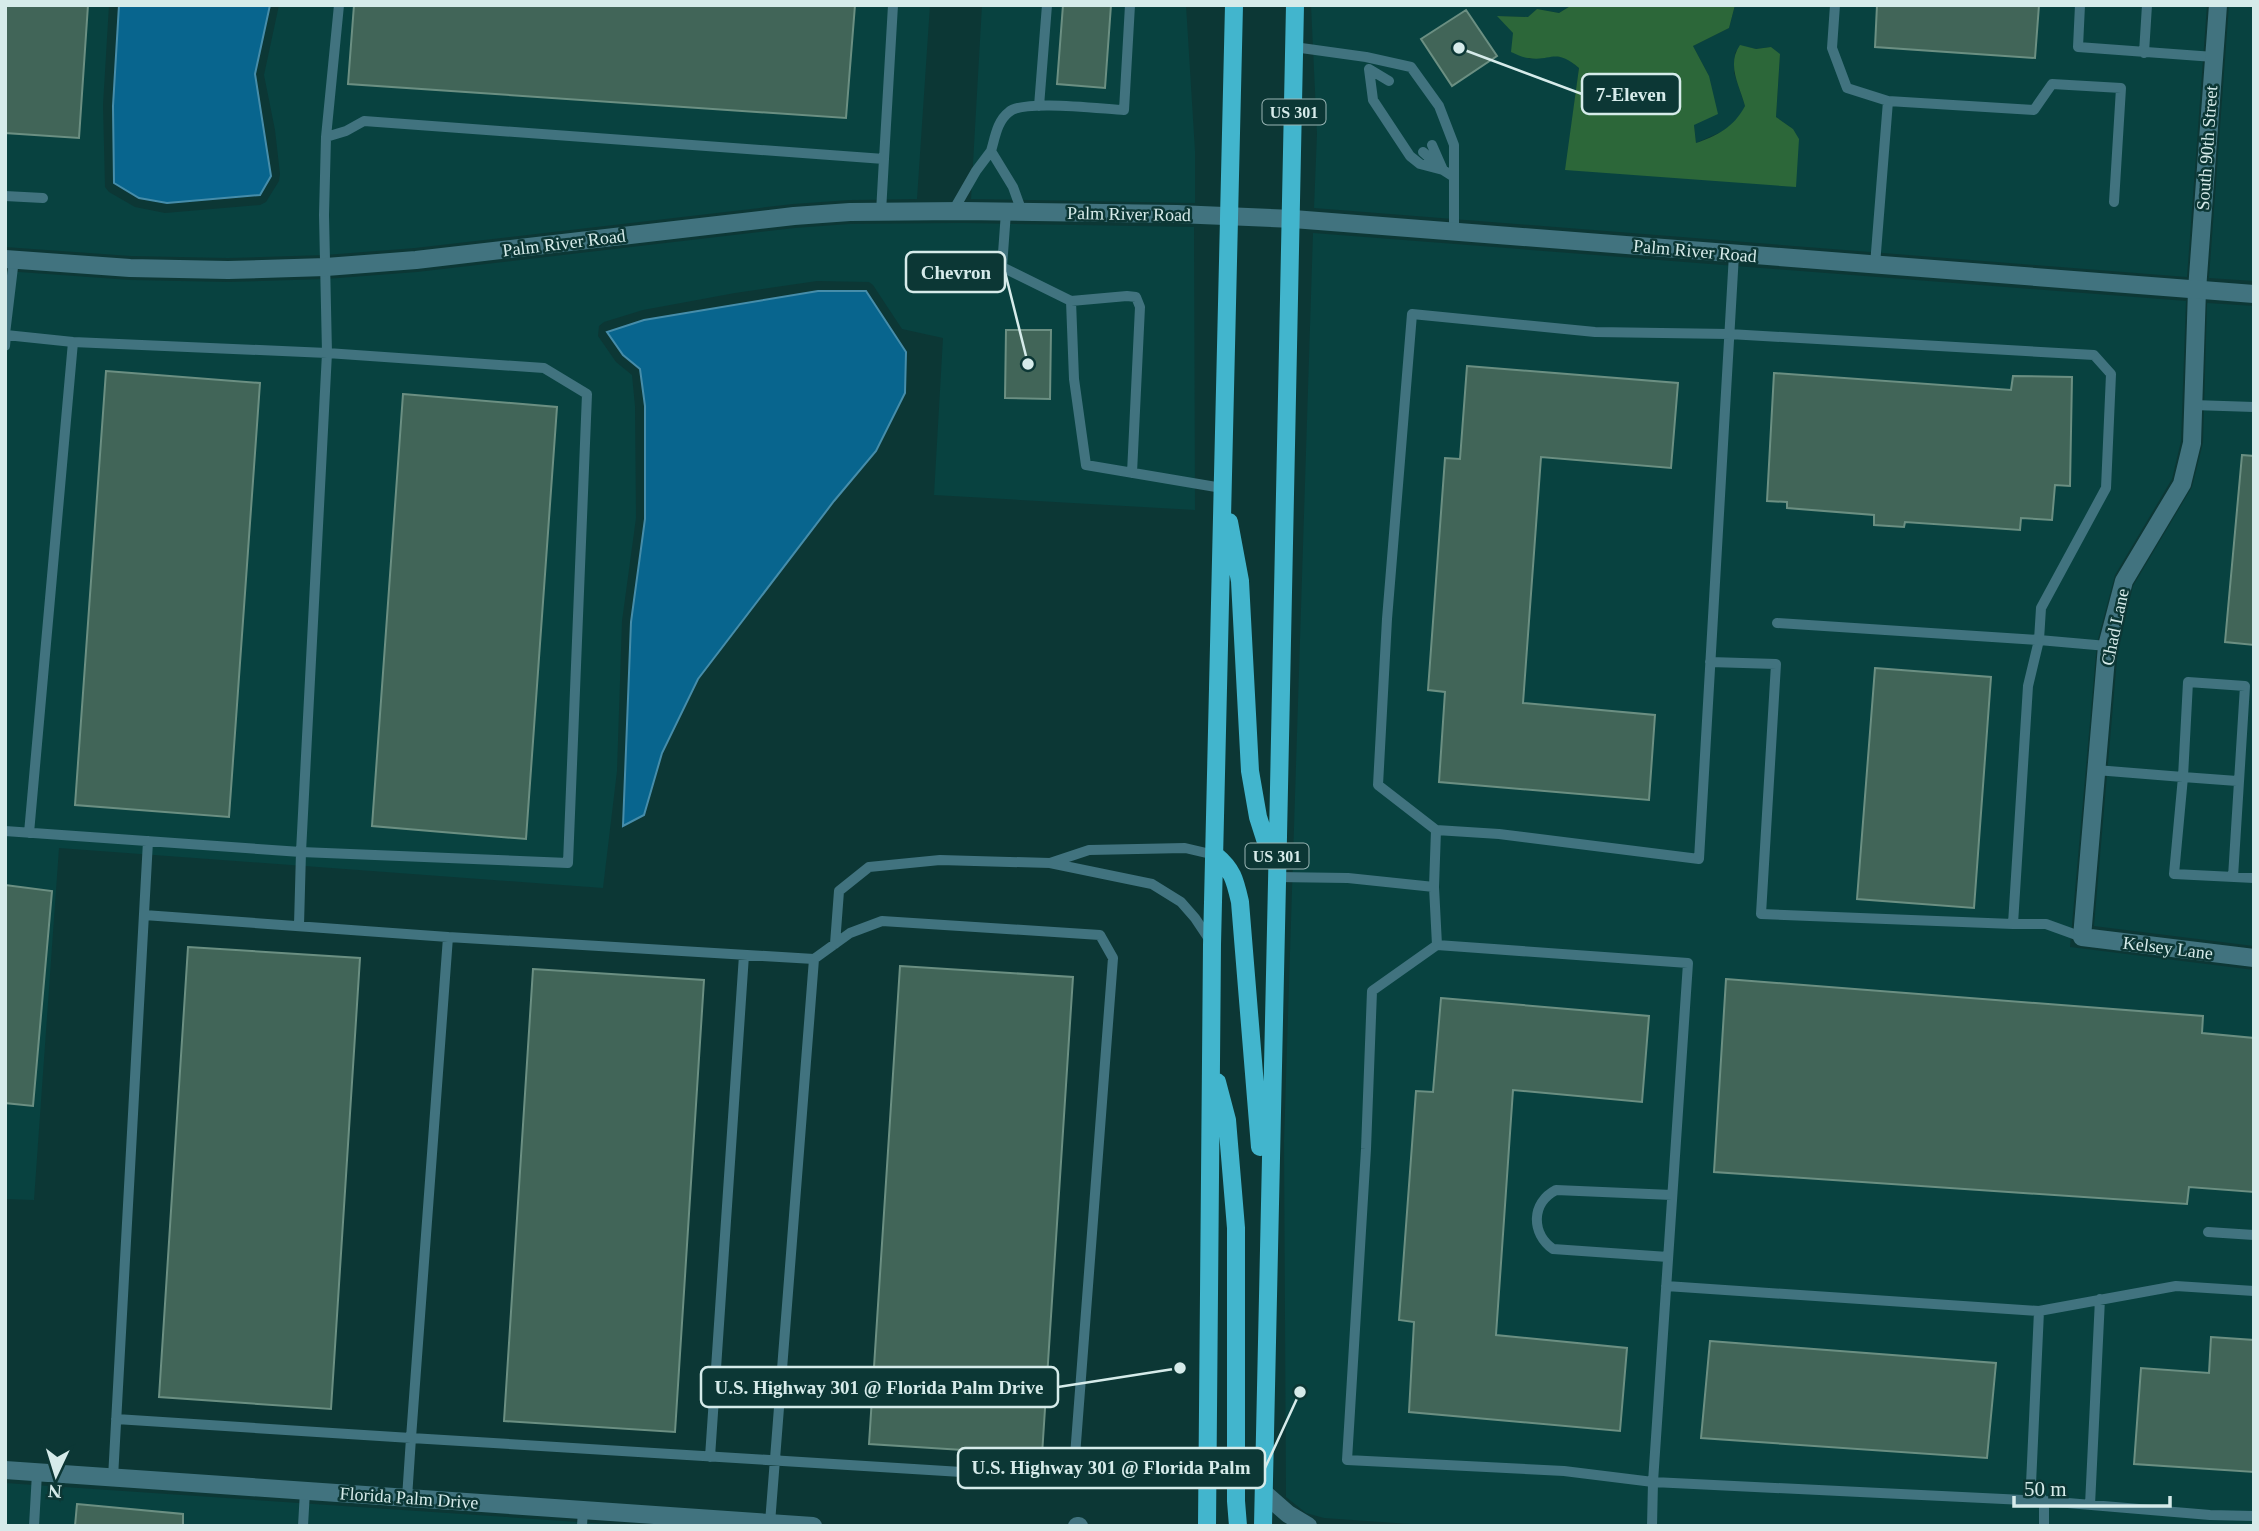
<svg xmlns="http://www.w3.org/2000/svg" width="2259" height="1531" font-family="Georgia,serif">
	<rect width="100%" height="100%" fill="#0c3735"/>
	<path fill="#084240" d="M5,5H109L103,105L105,187L109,192L135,207L165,213L260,205L266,202L279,181L280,174L275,130L264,75L279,5H930L917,199L850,200L793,204L415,248L325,255L228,258L131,256L5,247Z
		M982,5H1186L1195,151V203L971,199Z
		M1311,5H1572L1559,13L1537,9L1529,17L1498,16L1513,33L1529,59L1551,55L1567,58L1579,68L1566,170L1793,129L1776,117L1780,55L1771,47L1756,49L1740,46L1735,53L1734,73L1745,106L1738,120L1723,131L1696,143L1694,125L1709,76L1693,46L1729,28L1735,5H2207L2187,277L1314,208L1317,134Z
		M2229,5H2254V281L2209,278Z
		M962,223L1194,227L1195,510L934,495L943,338L902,329L873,285L869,282L817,281L735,293L643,310L604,322L599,326L598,336L616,362L632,375L635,406L636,518L622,621L617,771L603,888L59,848L34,1200L5,1199V271L130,280L228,282L326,279L417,272L795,228L850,224Z
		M1313,233L2186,301L2181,441L2172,479L2115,575L2097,643L2070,947L2254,970V1526H1438L1324,1518L1306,1513L1286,1497L1284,1141Z
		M2207,303L2254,306V946L2094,926L2118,648L2133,586L2192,487L2203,443Z
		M5,1483L637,1526H5Z"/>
	<path fill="#2c6739" d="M1572,5H1735L1729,28L1693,46L1709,76L1718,114L1694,125L1696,143C1717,136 1734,127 1745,106C1740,86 1726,65 1740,45L1756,49L1771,47L1780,54L1776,117L1793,129L1799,139L1796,187L1565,170L1579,68C1554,47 1552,62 1528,58C1523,58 1516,54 1511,52L1513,33L1497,16L1528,17L1537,9L1559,13Z"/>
	<path fill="#08658e" stroke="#468daa" stroke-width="2" d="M119,5H270L255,74L271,176L260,195L167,203L139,198L114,183L113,106Z
		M818,291H866L906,352L905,393L876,451L834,501L698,679L662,753L644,815L623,826L631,622L645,519V406L640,369L623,355L607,332L644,320Z"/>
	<path fill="#416558" stroke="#6b8f82" stroke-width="2" d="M5,5H88L79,138L5,133Z
		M354,5H855L846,118L348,84Z
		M1063,5H1111L1105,88L1057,84Z
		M1877,5H2039L2035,58L1875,47Z
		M1466,10L1497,56L1452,86L1421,39Z
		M1006,330H1051L1050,399L1005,398Z
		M1467,366L1678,383L1671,468L1541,457L1523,703L1655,715L1649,800L1439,782L1445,692L1428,690L1445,458L1460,459Z
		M106,371L260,383L229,817L75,805Z
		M1774,373L2011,390L2013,376L2072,377L2070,486L2055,485L2052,520L2021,518L2020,530L1905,522L1904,527L1874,525V515L1787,508V502L1767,501Z
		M403,394L557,407L526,839L372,826Z
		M2242,455L2254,456V645L2225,642Z
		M1875,668L1991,677L1974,908L1857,899Z
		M5,885L52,891L33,1106L5,1103Z
		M188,947L360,958L331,1409L159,1397Z
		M900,966L1073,977L1042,1455L869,1444Z
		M533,969L704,980L675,1432L504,1421Z
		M1726,979L2203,1016L2202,1033L2254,1038V1192L2189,1187L2187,1204L1714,1172Z
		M1441,998L1649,1016L1642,1102L1513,1090L1496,1335L1627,1348L1620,1431L1409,1412L1414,1322L1399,1320L1416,1091L1433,1092Z
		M2211,1337L2254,1340V1472L2134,1464L2141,1368L2209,1373Z
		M1710,1341L1996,1363L1987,1458L1701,1438Z
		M77,1504L183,1514V1526H75Z"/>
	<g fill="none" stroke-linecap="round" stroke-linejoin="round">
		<path stroke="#41737f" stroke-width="10" d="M1835,5L1832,48L1847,88L1888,101L1875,265
			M2080,5L2078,47L2214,57
			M1294,47L1366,57L1411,67L1439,106L1454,145V232
			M2144,53L2147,5
			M1369,69L1373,100L1410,156L1420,164L1443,170L1454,177
			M1369,69L1389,81
			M1888,101L2034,110L2052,84L2121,88L2114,202
			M1039,106L1047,5
			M326,137L346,131L364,121L884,159L893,5
			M991,151C995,138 997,121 1009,112C1023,99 1102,109 1124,110L1130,5
			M1423,152L1443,170L1432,145
			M5,196L43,198
			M953,211L976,171L991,151L1013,187L1022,212
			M881,212L884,159
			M1006,212L1002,267L1071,301L1074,379L1086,465L1222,488
			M1071,301L1127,296L1136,297L1140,307L1132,473
			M5,334L14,259
			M5,346L6,335L73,342L327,353L544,368L587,394L568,863L301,852L327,353L324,215L326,137L339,5
			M2193,405L2254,407
			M1710,662L1776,664L1761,914L2013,924L2028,686L2039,640L1777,623
			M2096,770L2183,777L2174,874L2254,878
			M1436,830L1378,785L1387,619L1412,314L1595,332L1729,334L2094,355L2111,374L2106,488L2041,608L2039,640L2107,646
			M5,831L301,852L299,925
			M29,833L73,342
			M1050,863L1089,850L1185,848L1215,855
			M1276,877L1348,878L1434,887L1436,830L1499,834L1699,859L1734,254
			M2233,877L2245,686L2188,682L2183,777L2237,781
			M1434,887L1437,945L1372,991L1366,1149L1347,1460L1564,1471L1653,1482L1652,1526
			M144,915L448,937L814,959L770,1523
			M2013,924H2046L2082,937
			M448,937L411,1438L1060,1478L1075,1456L1113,958L1100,935L882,921L850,933L814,959
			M835,944L839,891L869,867L940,860L1050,863L1152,884L1181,902L1195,918L1211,942
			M1437,945L1688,963L1653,1482L2044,1501V1526
			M2208,1232L2254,1235
			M1668,1257L1553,1249C1531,1233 1531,1203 1556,1190L1672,1195
			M1666,1286L2039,1311L2176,1286L2254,1291
			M2039,1311L2031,1484L2044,1501L2210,1515L2254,1516
			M116,1419L411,1438L407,1498
			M710,1457L744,955
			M113,1478L148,841
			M2090,1505L2100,1299
			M34,1526L37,1473
			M303,1526L305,1491
			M582,1526L583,1510"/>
		<path stroke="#41737f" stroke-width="18" d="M2218,5L2197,290L2192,443L2182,484L2124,581L2107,646L2082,937L2254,958
			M5,1470L813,1526
			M1264,1493L1288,1514L1308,1526
			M1077,1526H1079"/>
		<path stroke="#41737f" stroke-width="18" d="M5,259L130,268L228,270L326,267L416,260L794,216L850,212L962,211L1177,214L1293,219L2254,294"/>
		<path stroke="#42b5cd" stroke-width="18" d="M1229,522L1240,581L1250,771L1258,817L1265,839L1276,859
			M1215,855C1233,870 1235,880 1240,902L1260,1147
			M1217,1082L1227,1120L1236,1228V1501L1238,1526
			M1207,1526L1212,945L1234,5
			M1263,1526C1271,1019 1289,512 1295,5"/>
	</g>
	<g text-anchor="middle" stroke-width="5" stroke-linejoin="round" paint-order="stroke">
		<g fill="#0c3735" stroke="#99b5b4" stroke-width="2">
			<rect x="1262.5" y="99.5" width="63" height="25" rx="5"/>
			<rect x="1245.5" y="843.5" width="63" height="25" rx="5"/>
		</g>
		<g font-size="16" font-weight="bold" fill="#d6ebea">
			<text x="1294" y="118">US 301</text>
			<text x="1277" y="862">US 301</text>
		</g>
		<g font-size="18" fill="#d6ebea" stroke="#0c3735">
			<text transform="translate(2207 148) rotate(-86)" y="6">South 90th Street</text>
			<text transform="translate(1129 214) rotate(1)" y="6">Palm River Road</text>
			<text transform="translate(564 243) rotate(-7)" y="6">Palm River Road</text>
			<text transform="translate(1695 251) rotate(5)" y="6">Palm River Road</text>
			<text transform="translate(2115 627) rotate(-78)" y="6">Chad Lane</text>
			<text transform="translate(2168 948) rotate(7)" y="6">Kelsey Lane</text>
			<text transform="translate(409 1498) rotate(4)" y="6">Florida Palm Drive</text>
		</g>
	</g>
	<path fill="none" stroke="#d6ebea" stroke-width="2.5" d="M1459 48L1582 94M1028 364L1005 272M1180 1368L1058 1387M1300 1392L1265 1468"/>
	<g fill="#d6ebea" stroke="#0c3735" stroke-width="2.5">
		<circle cx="1459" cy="48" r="7"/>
		<circle cx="1028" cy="364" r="7"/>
		<circle cx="1180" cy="1368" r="7"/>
		<circle cx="1300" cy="1392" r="7"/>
	</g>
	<g fill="#0c3735" stroke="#d6ebea" stroke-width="2.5">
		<rect x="1582" y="74" width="98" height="40" rx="7"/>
		<rect x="906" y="252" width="99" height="40" rx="7"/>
		<rect x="701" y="1367" width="357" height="40" rx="7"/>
		<rect x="958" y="1448" width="307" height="40" rx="7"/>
	</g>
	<g font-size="19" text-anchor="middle" font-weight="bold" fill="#d6ebea">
		<text x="1631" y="101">7-Eleven</text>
		<text x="956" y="279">Chevron</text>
		<text x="879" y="1394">U.S. Highway 301 @ Florida Palm Drive</text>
		<text x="1111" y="1474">U.S. Highway 301 @ Florida Palm</text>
	</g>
	<rect width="2259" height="1531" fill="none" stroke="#d6ebea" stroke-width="14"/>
	<g transform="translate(56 1475) rotate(184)" stroke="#0c3735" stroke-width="5" paint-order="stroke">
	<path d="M0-5L12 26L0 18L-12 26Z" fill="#d6ebea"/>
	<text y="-10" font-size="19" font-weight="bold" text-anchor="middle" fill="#d6ebea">N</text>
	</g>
	<path d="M2014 1496v10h156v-10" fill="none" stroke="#d6ebea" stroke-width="3.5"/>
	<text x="2024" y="1496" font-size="21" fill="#d6ebea" stroke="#0c3735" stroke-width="5" paint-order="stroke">50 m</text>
</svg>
